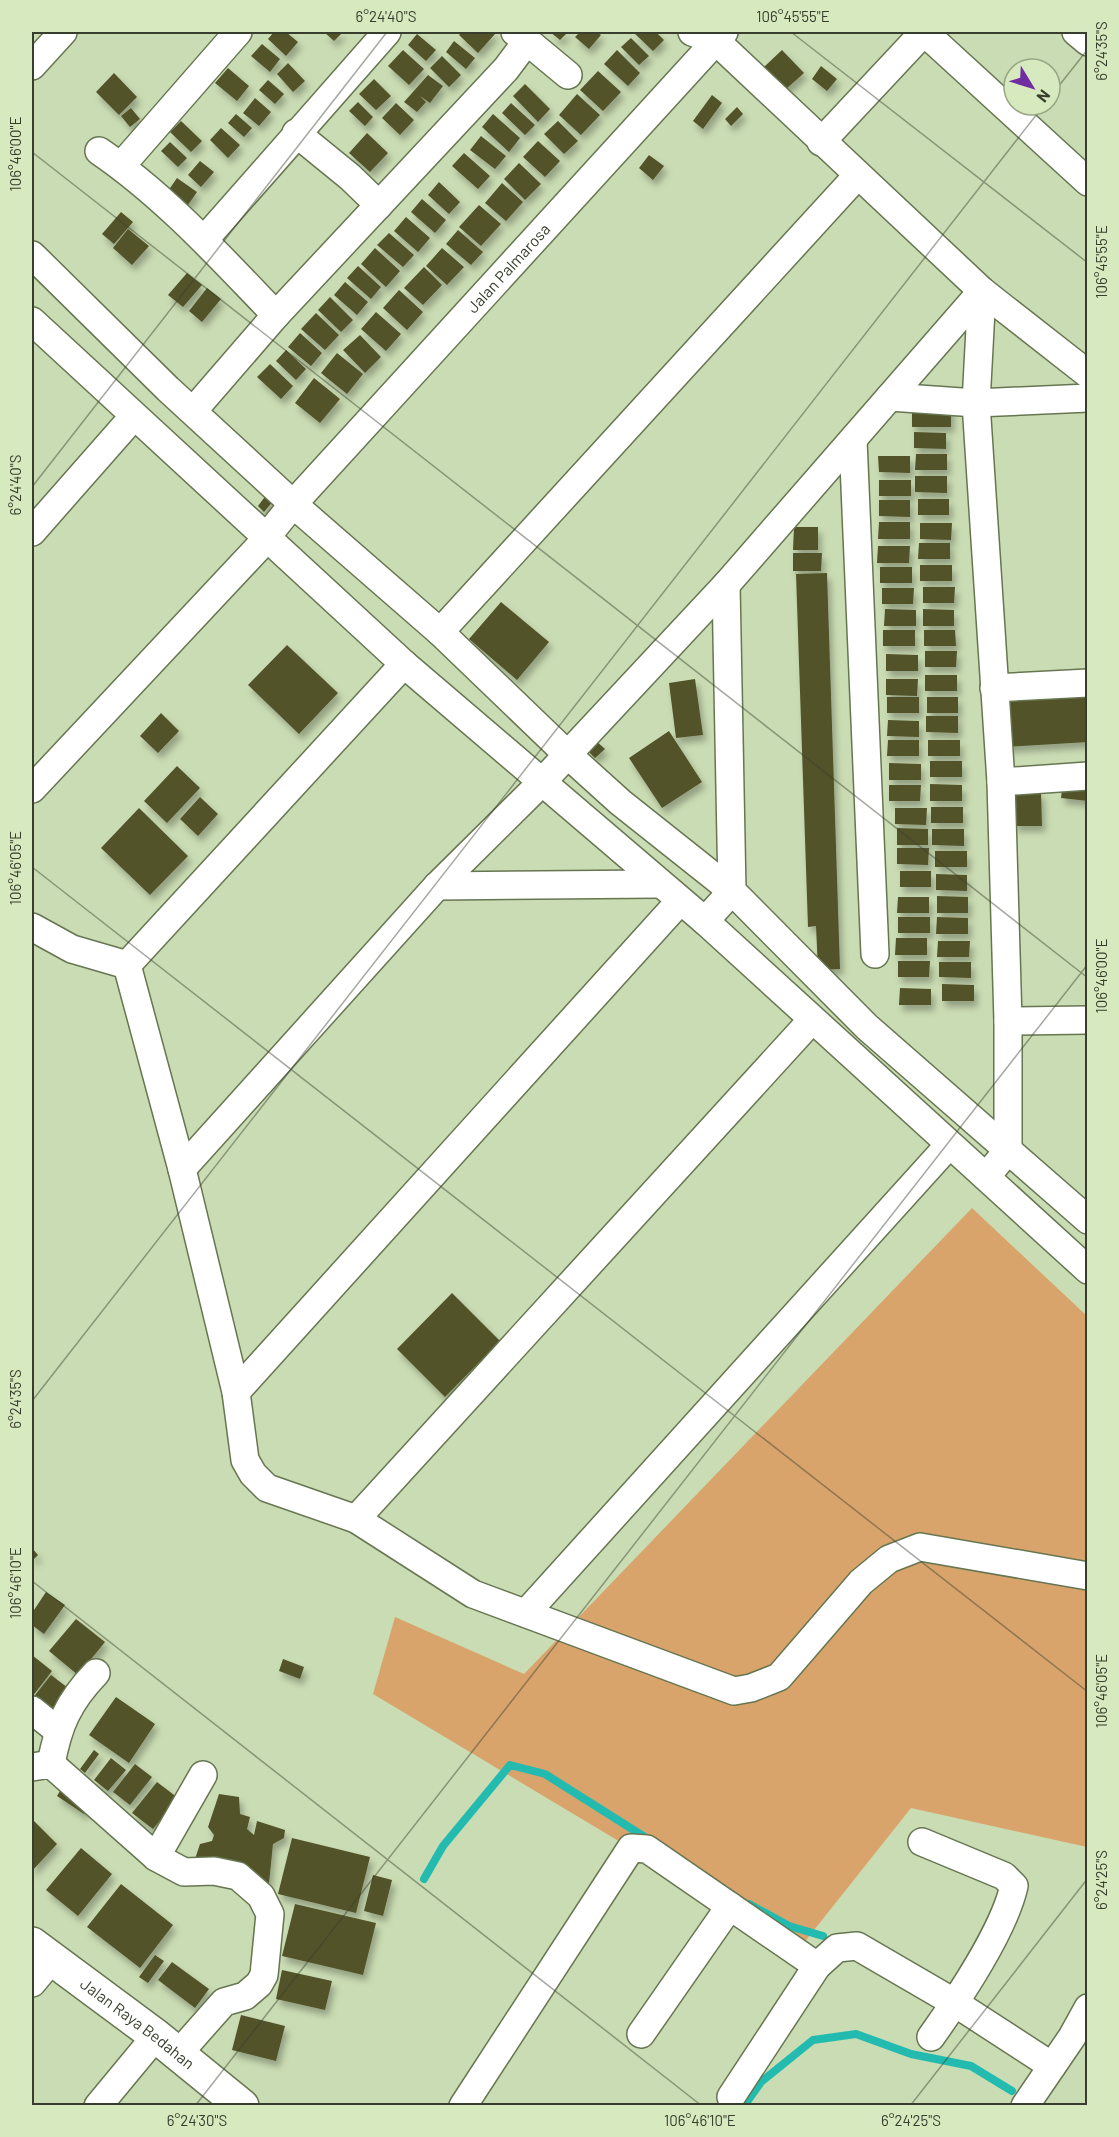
<svg xmlns="http://www.w3.org/2000/svg" width="1119" height="2137" font-family="Barlow,sans-serif">
	<defs>
		<filter id="shadow"><feDropShadow dx="3.5" dy="6" stdDeviation="3" flood-color="#0004"/></filter>
	</defs>
	<rect width="100%" height="100%" fill="#cadcb3"/>
	<path fill="#d9a46b" d="M972,1208L1087,1316V1847L911,1808L799,1949L373,1694L395,1617L524,1674Z"/>
	<g fill="none" stroke-linecap="round" stroke-linejoin="round">
		<path stroke="#23bbb0" stroke-width="8" d="M424,1879L443,1846L510,1765L545,1774L651,1841
			M749,1904L789,1926L823,1936
			M744,2106L761,2082L813,2040L856,2034L911,2054L971,2066L1012,2091"/>
	</g>
	<path fill="#53522a" filter="url(#shadow)" d="M274,32H286L298,42L286,56L268,39Z
		M324,32H343L334,41Z
		M462,32H492L495,34L478,53L459,35Z
		M550,32H568L560,40Z
		M580,32H597L601,35L589,49L575,37Z
		M633,32H656L664,40L653,51Z
		M417,34L436,50L426,61L408,45Z
		M631,38L649,56L639,65L621,47Z
		M454,41L475,58L466,69L446,52Z
		M262,44L280,59L270,72L251,56Z
		M403,50L424,69L409,85L388,66Z
		M617,50L640,73L628,86L604,64Z
		M782,50L804,73L785,90L764,67Z
		M442,56L461,75L449,87L430,68Z
		M288,63L305,81L293,92L277,74Z
		M821,66L837,79L827,91L812,79Z
		M228,68L249,86L237,101L215,83Z
		M598,71L621,92L603,111L580,90Z
		M114,73L137,97L119,115L96,92Z
		M428,75L443,86L430,103L420,96L426,102L417,112L404,102Z
		M374,79L391,96L376,110L359,94Z
		M268,80L284,94L275,104L259,90Z
		M525,84L550,109L538,122L513,96Z
		M577,94L600,115L581,135L559,115Z
		M712,95L722,103L703,129L693,121Z
		M255,98L271,112L259,126L243,113Z
		M358,102L373,117L365,126L349,111Z
		M396,103L414,120L400,135L382,118Z
		M511,103L535,125L525,135L502,113Z
		M737,107L743,114L731,126L725,119Z
		M131,108L140,119L130,127L121,116Z
		M236,114L252,128L244,137L228,123Z
		M493,114L520,138L509,152L482,127Z
		M181,121L202,141L191,152L170,132Z
		M558,121L578,141L564,154L544,134Z
		M221,128L240,145L228,158L210,140Z
		M367,133L388,153L370,172L349,153Z
		M481,136L506,156L495,169L470,150Z
		M538,141L560,161L545,177L523,157Z
		M170,142L187,158L178,167L161,151Z
		M464,153L490,176L478,189L452,166Z
		M649,155L664,166L653,180L639,168Z
		M200,161L214,172L201,187L188,175Z
		M519,163L541,184L525,200L504,179Z
		M177,178L197,192L188,205L168,191Z
		M439,182L460,202L449,214L428,195Z
		M502,183L523,202L506,221L485,203Z
		M422,199L446,220L435,233L411,212Z
		M479,205L501,224L481,246L459,227Z
		M121,212L133,222L114,244L102,234Z
		M406,217L430,238L418,252L394,231Z
		M128,229L149,246L132,265L113,248Z
		M458,230L483,252L471,265L446,244Z
		M389,233L414,255L403,267L377,245Z
		M375,248L400,271L386,287L361,264Z
		M442,248L464,267L447,285L426,266Z
		M358,266L381,287L371,299L347,278Z
		M424,267L442,285L423,305L404,288Z
		M187,273L202,285L183,307L168,295Z
		M345,282L368,302L357,315L334,295Z
		M207,288L221,299L202,322L189,311Z
		M399,290L423,312L407,330L383,308Z
		M330,297L353,320L341,332L318,310Z
		M376,312L401,334L386,351L361,329Z
		M316,313L339,335L325,350L301,329Z
		M300,333L322,353L311,366L288,347Z
		M360,335L381,357L365,373L343,350Z
		M286,350L306,369L296,380L276,361Z
		M337,353L363,374L347,394L321,373Z
		M270,364L293,386L281,399L257,377Z
		M314,378L340,399L320,423L295,403Z
		M912,405H951V427H912Z
		M914,432L946,433V449L914,448Z
		M916,454H947V470H915Z
		M878,456H910V473L879,472Z
		M915,476H947V493L915,492Z
		M879,480H911V496H879Z
		M267,494L274,500L264,512L258,506Z
		M918,499H949V515H918Z
		M879,500H910V517L879,516Z
		M879,522H910V539H878Z
		M920,523H952L951,540L920,539Z
		M794,527H818V550H793Z
		M919,543H950V559H918Z
		M878,546H910L909,563H877Z
		M793,553H822L821,571H793Z
		M920,565H952V581H920Z
		M880,567H912V583H880Z
		M827,573L840,969L818,970L816,926L808,927L796,574Z
		M923,587H955L954,603H923Z
		M882,588H914L913,604H882Z
		M501,602L549,642L517,680L469,639Z
		M885,609L916,610V626H884Z
		M923,609L954,610V626H923Z
		M883,630H915V646H883Z
		M924,630H955L956,646H924Z
		M287,645L338,693L299,734L248,685Z
		M925,651H957L956,667H925Z
		M886,654L918,655V671H886Z
		M925,675H957V691H925Z
		M695,679L703,735L676,738L669,683Z
		M886,679H918L917,696L886,695Z
		M1088,695V742L1005,747L1002,700Z
		M887,697H919V713H887Z
		M927,697H958V713H927Z
		M161,713L179,731L158,753L140,736Z
		M926,716H958V733L926,732Z
		M888,720L919,721V737L887,736Z
		M669,731L702,782L662,808L629,758Z
		M595,740L605,749L595,758L586,749Z
		M888,740H919V756H887Z
		M928,740H960V756H928Z
		M930,761H962V777H930Z
		M889,763L921,764V780H889Z
		M177,766L200,788L167,823L144,801Z
		M1063,782L1088,785V801L1061,798Z
		M930,784L962,785V801H930Z
		M889,785H921L920,801H889Z
		M1041,792L1042,826H1014L1013,793Z
		M200,797L218,814L198,836L180,819Z
		M931,807H963V823H931Z
		M139,808L188,856L150,895L101,848Z
		M895,808H927L926,825L895,824Z
		M897,828L928,829V845H897Z
		M932,829H964V846L932,845Z
		M897,848H929L928,865L897,864Z
		M935,851H967V867H935Z
		M900,871H931V887H900Z
		M936,874L967,875V891L936,890Z
		M937,896L968,897V913H937Z
		M898,897H929V913H897Z
		M898,917H930V933H898Z
		M937,917L968,918V934H936Z
		M896,938H927V955H895Z
		M938,941H970L969,957H937Z
		M898,961H930L929,977H898Z
		M939,962H971V978L939,977Z
		M942,984L974,985V1001H942Z
		M900,988L931,989V1005H899Z
		M452,1293L500,1341L445,1397L397,1349Z
		M32,1548L38,1555L32,1561Z
		M46,1592L65,1605L44,1634L32,1625V1613Z
		M76,1619L105,1642L78,1675L49,1651Z
		M32,1655L52,1671L32,1697Z
		M283,1659L304,1667L300,1679L279,1671Z
		M51,1675L76,1694L56,1719L32,1699Z
		M116,1697L155,1724L129,1763L89,1735Z
		M94,1750L99,1754L85,1773L80,1769Z
		M111,1758L126,1770L108,1791L94,1780Z
		M135,1764L152,1777L130,1805L113,1792Z
		M157,1782L178,1798L153,1829L132,1813Z
		M64,1784L92,1803L84,1814L57,1796Z
		M219,1794L239,1797L240,1814L250,1817L247,1829L254,1835L257,1821L285,1830L284,1838L273,1844L269,1883L195,1859L200,1844L212,1841L214,1835L208,1827Z
		M32,1819L57,1844L32,1871Z
		M292,1838L370,1857L356,1913L278,1894Z
		M81,1848L112,1874L78,1916L46,1890Z
		M373,1875L392,1880L383,1916L364,1911Z
		M121,1884L173,1925L140,1968L87,1927Z
		M295,1904L376,1923L363,1975L282,1956Z
		M155,1955L164,1961L148,1983L139,1977Z
		M172,1962L209,1989L195,2008L158,1980Z
		M282,1970L332,1981L325,2010L276,1999Z
		M241,2015L285,2026L276,2061L232,2050Z"/>
	<g fill="none" stroke-linecap="round" stroke-linejoin="round">
		<defs>
			<g id="minor">
				<path d="M692,32L716,41L982,291L1088,374"/>
				<path d="M924,32L1088,182"/>
				<path d="M1076,32L1088,42"/>
				<path d="M527,41L568,75"/>
				<path d="M32,66L63,32"/>
				<path d="M296,133L350,177L379,205"/>
				<path d="M821,142L924,32"/>
				<path d="M99,151C165,196 221,258 276,315"/>
				<path d="M121,166L238,32"/>
				<path d="M204,240L387,32"/>
				<path d="M32,255L168,389L293,504L440,632L568,755L620,802L732,891L867,1027L1088,1220"/>
				<path d="M32,321L404,664L705,921L1088,1270"/>
				<path d="M890,397L976,403L1088,398"/>
				<path d="M193,411L276,315L506,69L527,41L515,32"/>
				<path d="M853,440L875,954"/>
				<path d="M32,532L134,416"/>
				<path d="M440,632L857,176"/>
				<path d="M994,688L1088,683"/>
				<path d="M1001,782L1088,776"/>
				<path id="s1" d="M32,789L257,549L293,504L724,32"/>
				<path d="M437,886L659,884"/>
				<path d="M705,921L732,891L726,585"/>
				<path d="M32,927L72,949L127,965L182,1169L236,1392L245,1460L253,1474L267,1488L356,1519L473,1594L734,1691L751,1688L779,1677L861,1582L889,1559L920,1547L1088,1576"/>
				<path d="M127,965L404,664"/>
				<path d="M1008,1021L1088,1020"/>
				<path d="M182,1169L437,886L542,782L726,585L982,291L976,403L1001,782L1008,1021V1150L987,1176"/>
				<path d="M236,1392L680,901"/>
				<path d="M356,1519L811,1021"/>
				<path d="M526,1613L949,1145"/>
				<path d="M32,1710L57,1730"/>
				<path d="M51,1764C58,1726 68,1702 96,1673"/>
				<path d="M32,1767L51,1764L156,1857L184,1872L214,1871L238,1876L261,1896L270,1914L264,1975L259,1984L245,1996L224,2002L178,2054"/>
				<path d="M922,1842L1004,1876L1014,1886C1004,1930 958,1999 931,2037"/>
				<path d="M156,1857L203,1775"/>
				<path d="M32,1983L52,1959"/>
				<path d="M641,2034L730,1906"/>
				<path d="M731,2097L817,1966L837,1948L857,1946L955,2003L1052,2066"/>
				<path d="M98,2106L156,2036"/>
				<path d="M463,2106L631,1848L647,1849L817,1966"/>
				<path d="M1025,2106L1072,2037L1088,2008"/>
			</g>
			<g id="tertiary">
				<path id="s2" d="M32,1944L156,2036L242,2106"/>
			</g>
		</defs>
		<use href="#minor" stroke="#667651" stroke-width="30"/>
		<use href="#tertiary" stroke="#667651" stroke-width="36"/>
		<use href="#minor" stroke="#fff" stroke-width="27"/>
		<use href="#tertiary" stroke="#fff" stroke-width="33"/>
	</g>
	<path fill="none" stroke="#373e2d" stroke-width="1.5" stroke-opacity="0.45" d="M791,32L1088,263M1050,97L1088,49M32,152L1088,978M32,487L387,32M32,867L1088,1692M32,1401L1044,105M32,1581L702,2106M195,2106L1088,964M910,2106L1088,1878"/>
	<g text-anchor="middle" stroke-width="6" stroke-linejoin="round" paint-order="stroke">
		<g font-size="16" fill="#373e2d" stroke="#d7e9bf">
			<text dy="6" stroke="none"><textPath href="#s1" startOffset="706">Jalan Palmarosa</textPath></text>
			<text dy="6" stroke="none"><textPath href="#s2" startOffset="132">Jalan Raya Bedahan</textPath></text>
		</g>
	</g>
	<rect width="1119" height="2137" fill="none" stroke="#d7e9bf" stroke-width="66"/>
	<g transform="translate(1032 87) rotate(128)"><circle r="28" fill="#d7e9bf" stroke="#97a585" stroke-width="1.5"/>
	<path d="M0-4.5L10 22L0 15L-10 22Z" fill="#702ca1"/>
	<text y="-9" font-size="16" font-weight="bold" text-anchor="middle" fill="#373e2d">N</text>
	</g>
	<rect x="33" y="33" width="1053" height="2071" fill="none" stroke="#373e2d" stroke-width="2"/>
	<g font-size="15" text-anchor="middle" fill="#373e2d">
		<text x="386" y="22">6°24'40"S</text>
		<text x="793" y="22">106°45'55"E</text>
		<text transform="translate(1102 51) rotate(-90)" y="5">6°24'35"S</text>
		<text transform="translate(16 154) rotate(-90)" y="5">106°46'00"E</text>
		<text transform="translate(1102 262) rotate(-90)" y="5">106°45'55"E</text>
		<text transform="translate(16 485) rotate(-90)" y="5">6°24'40"S</text>
		<text transform="translate(16 868) rotate(-90)" y="5">106°46'05"E</text>
		<text transform="translate(1102 976) rotate(-90)" y="5">106°46'00"E</text>
		<text transform="translate(16 1399) rotate(-90)" y="5">6°24'35"S</text>
		<text transform="translate(16 1583) rotate(-90)" y="5">106°46'10"E</text>
		<text transform="translate(1102 1691) rotate(-90)" y="5">106°46'05"E</text>
		<text transform="translate(1102 1880) rotate(-90)" y="5">6°24'25"S</text>
		<text x="197" y="2126">6°24'30"S</text>
		<text x="700" y="2126">106°46'10"E</text>
		<text x="911" y="2126">6°24'25"S</text>
	</g>
</svg>
